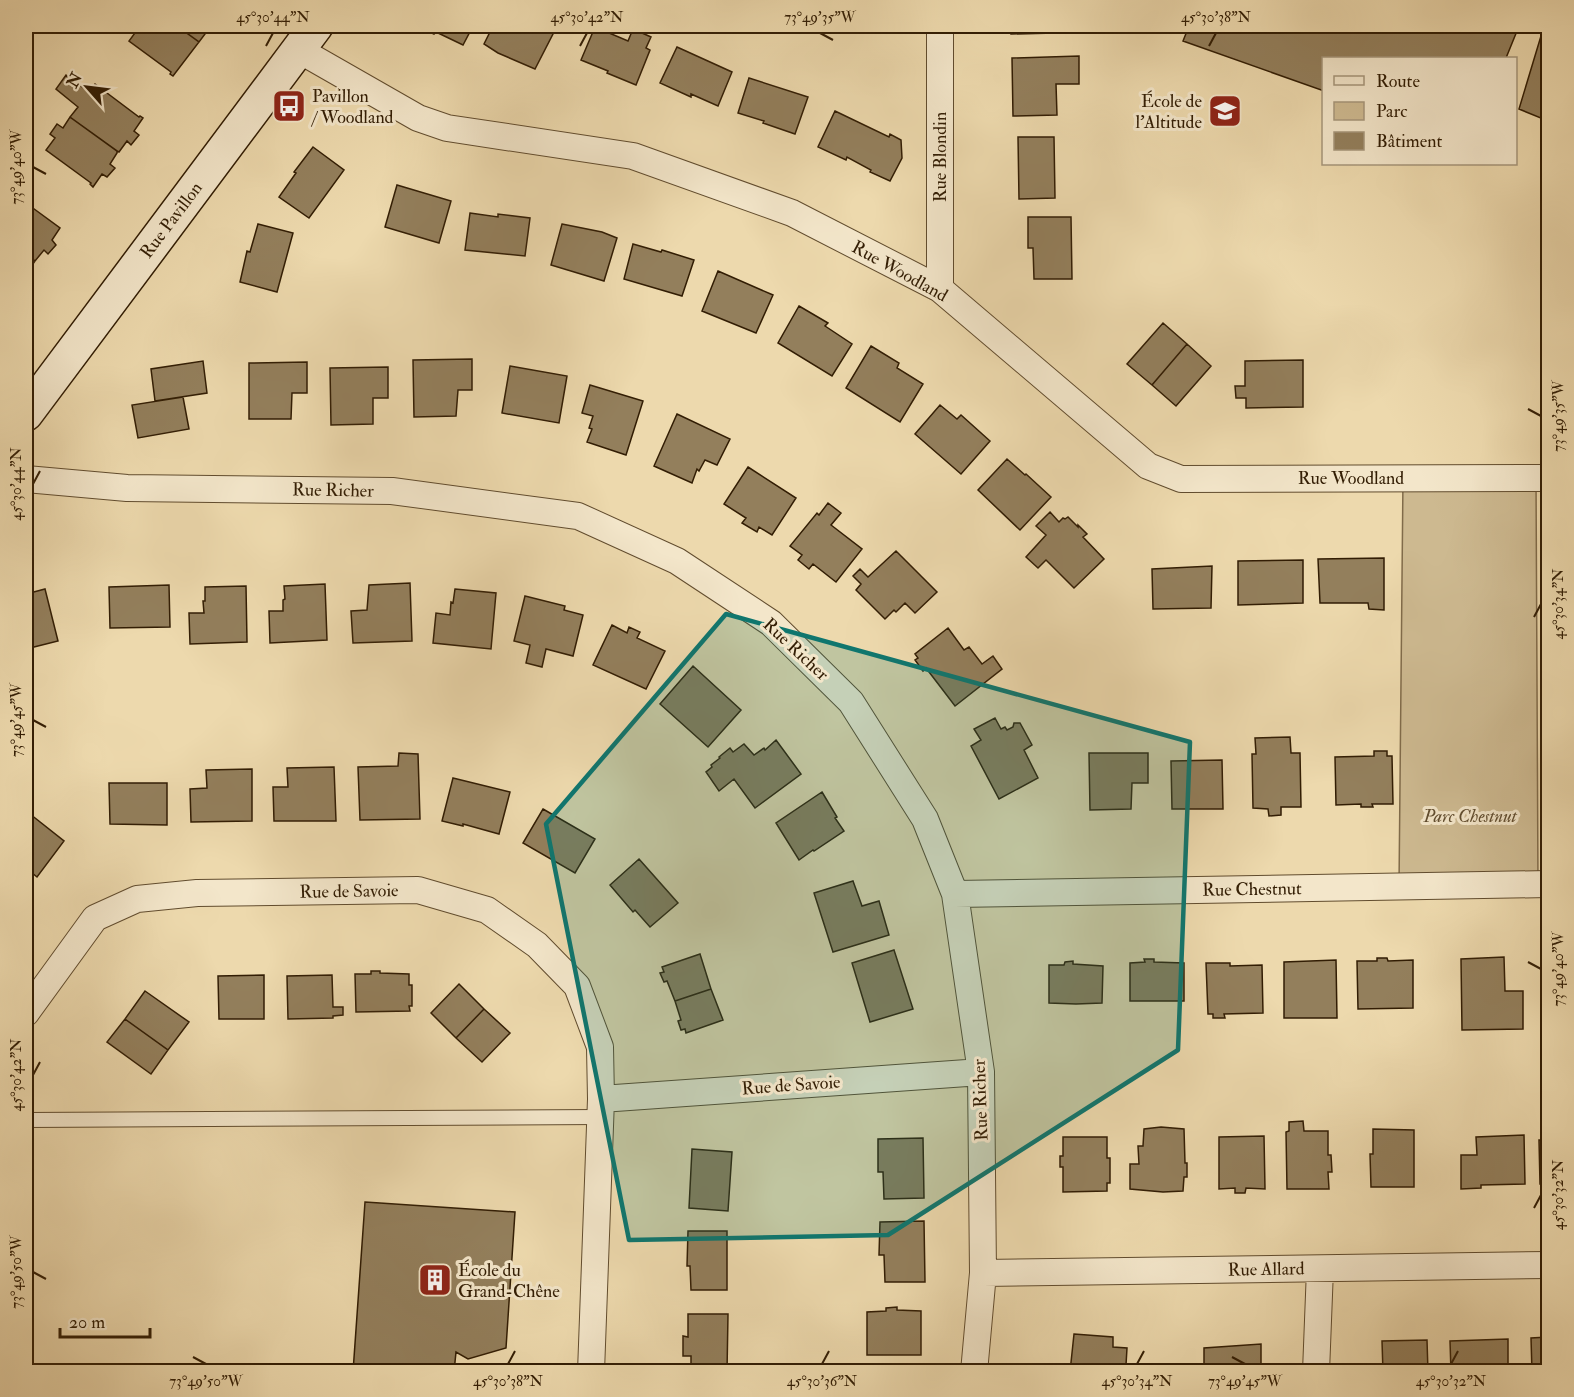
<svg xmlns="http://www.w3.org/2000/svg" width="1574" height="1397" font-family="'IM FELL Double Pica',serif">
	<rect width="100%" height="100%" fill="#edd9ad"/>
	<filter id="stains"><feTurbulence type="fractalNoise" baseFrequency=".00333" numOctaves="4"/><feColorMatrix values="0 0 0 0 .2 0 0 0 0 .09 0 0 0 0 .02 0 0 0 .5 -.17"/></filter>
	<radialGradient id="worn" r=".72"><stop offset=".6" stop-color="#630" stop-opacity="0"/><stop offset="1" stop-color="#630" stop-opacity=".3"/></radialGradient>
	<path fill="#cdb990" stroke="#806b4a" stroke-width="1.5" d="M1403,478H1536L1538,885L1399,887Z"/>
	<path fill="#937f5c" stroke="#321d04" stroke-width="1.5" d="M140,26H177L199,42L173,76L170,74L171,72L129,41Z
		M177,26H211L199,42Z
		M417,26H473L463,45L436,32L434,34Z
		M493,26H547L555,30L535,69L498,53L484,44Z
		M1011,26H1055V33L1011,34Z
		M1189,26H1519L1506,58H1324V91L1183,41Z
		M1189,26H1519L1506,58H1324V91L1183,41Z
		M1544,26H1548V121L1519,109Z
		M1544,26H1548V121L1519,109Z
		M595,27L628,41L633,29L651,37L646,48L650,50L636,85L607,73L608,71L581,60Z
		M677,47L732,72L718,106L691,94V97L660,83Z
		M1079,56V84H1056L1057,115L1013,116L1012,58Z
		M66,75L89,92L95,84L139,117L140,116L143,118L134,131L139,135L131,145L127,141L119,152L117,151L70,117L78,107L56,89Z
		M749,78L808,97L795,134L763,123L764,121L738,113Z
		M835,111L889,137L890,134L901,140L902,158L890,181L870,172L871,170L847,157L846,160L818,147Z
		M70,117L117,151V153L110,164L115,168L107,177L102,174L93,187L90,184L91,183L46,150L55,138L50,134L57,124L63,128Z
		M1018,137H1054L1055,198L1019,199Z
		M313,147L344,170L309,218L279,197L296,173L294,172Z
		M397,185L451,201L439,243L385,227Z
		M26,203L60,228L52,240L56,245L48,254L44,250L35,261L26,254Z
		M470,213L498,217V214L530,218L525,256L465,250Z
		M1028,217H1071L1072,279H1034L1033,248H1028Z
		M258,224L293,233L277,292L240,282L247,251L250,252Z
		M562,224L602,232L617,238L604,281L551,265Z
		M633,244L661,252L662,250L694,260L682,296L624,279Z
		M26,254L35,261L27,273L32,276L26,285Z
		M718,271L773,295L756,333L702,311Z
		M799,306L828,323L825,326L852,344L832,376L778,343Z
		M1163,323L1187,344L1152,385L1127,364Z
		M1187,344L1211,366L1176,406L1152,385Z
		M871,346L899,363L897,368L923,384L900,422L846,388Z
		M1546,358H1548V405H1547Z
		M472,359V390H458L456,416L414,417L413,360Z
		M1303,360V407L1246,408V398H1236L1235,386H1245V361Z
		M203,361L207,393L155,401L151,369Z
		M307,362V393H292L291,419H249V363Z
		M510,366L567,376L559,423L502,413Z
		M388,367V398H373V424L331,425L330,368Z
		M590,385L643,401L626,455L587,442L592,429L589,428L593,416L582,413Z
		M183,397L189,429L138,438L132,405Z
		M940,405L957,419L961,415L990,441L961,474L915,434Z
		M677,414L730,439L717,465L705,460L699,471L697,469L692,483L654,466Z
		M1007,459L1025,475L1026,474L1051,497L1020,530L978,490Z
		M748,467L796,498L772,535L759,527L757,532L742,523L746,518L724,504Z
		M828,503L841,513L831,525L862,549L836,582L813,564L809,569L798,560L802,555L790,546L817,513L819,515Z
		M1050,512L1059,522L1063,518L1065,519L1068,517L1078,527V525L1087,534L1083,537L1104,559L1074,588L1046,560L1038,568L1026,557L1046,535L1036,526Z
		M896,551L937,592L915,613L905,603L896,612L894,610L885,619L856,590L861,584L853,576L860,569L868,577Z
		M1384,558V610L1369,609L1368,603H1320L1318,559Z
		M1303,560V603L1238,605V561Z
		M1212,566L1211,608L1153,609L1152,569Z
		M410,583L412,641L353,643L351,611L367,610L369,585Z
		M325,584L327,640L270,643L269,611H283V600L285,599L284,586Z
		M169,585L170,627L110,628L109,587Z
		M246,586L247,642L190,644L189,613H204L203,601H205V587Z
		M45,589L58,641L26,649V594Z
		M455,589L496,593L491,649L433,643L436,613L450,615L451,602L453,603Z
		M525,596L565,606L564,610L583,615L573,656L546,649L542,667L526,663L530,645L514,641Z
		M612,625L627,633L629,627L640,632L637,638L665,651L646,689L593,665Z
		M948,628L964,650L969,647L982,664L993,656L1002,669L955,706L926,668L923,671L915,660L918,658L915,654Z
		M693,666L741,710L708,747L660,704Z
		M995,718L1001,729L1005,727L1007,730L1013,727L1014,723H1020L1032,745L1024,750L1038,778L999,799L971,746L981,740L974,729Z
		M1290,737L1291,753H1300L1301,807H1281V815L1269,816L1268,809L1253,808L1252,754H1256L1255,738Z
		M776,740L801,774L755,808L734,779L719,791L706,772L712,767L711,765L720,758L719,757L730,748L733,752L744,744L754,755L764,748L765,750Z
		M1374,751H1387V756H1392L1393,804H1372L1373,807H1361V804L1336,805L1335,757L1374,756Z
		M399,753L418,754L420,819L360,820L358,767L398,766Z
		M1089,753H1148V783H1132L1131,809L1090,810Z
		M1222,760L1223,809H1172L1171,761Z
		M334,767L336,821H274L273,787H288L287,768Z
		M252,769V821L191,822L190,789L207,788L206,770Z
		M453,778L510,792L499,834L463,824V826L442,821Z
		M109,783H167V825L110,824Z
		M822,792L837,817L835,818L844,831L814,851L813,850L799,860L776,823Z
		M543,809L595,839L575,873L523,843Z
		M30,814L64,841L37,877L26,868V820Z
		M639,859L678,903L650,927L635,910L633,912L610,885Z
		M853,881L862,906L879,901L889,935L833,952L814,893Z
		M894,950L913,1009L870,1022L852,963Z
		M700,954L711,989L675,1001L667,981L664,982L660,973L664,972L662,967Z
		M1504,957L1505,991H1523V1029L1462,1030L1461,959Z
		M1377,958H1387L1388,961L1413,960V1008L1358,1009L1357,961H1377Z
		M1545,958H1548V1006H1546Z
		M1144,959H1154V962L1184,963V1001H1130V963L1145,962Z
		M1336,960L1337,1018H1284V962Z
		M1073,961V964L1103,966L1102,1003L1076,1004L1049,1003V965H1064L1065,962Z
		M1206,963H1230V966L1262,965L1263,1013L1224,1014L1225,1018H1213V1014H1208Z
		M371,971H380V973L409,974V985H412V1006H409L410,1011L356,1012L355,974H371Z
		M264,975V1019H219L218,976Z
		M332,975L333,1007H343V1015L333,1016V1018L288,1019L287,976Z
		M459,984L484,1009L456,1038L431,1013Z
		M711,989L723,1020L686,1033L685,1029L681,1030L678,1021L681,1020L675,1001Z
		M145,991L189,1022L168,1050L125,1019Z
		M484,1009L510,1033L482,1062L456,1038Z
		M125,1019L168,1050L151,1074L107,1042Z
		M1303,1121L1304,1131H1328V1155H1331L1332,1172H1328L1329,1189H1287L1286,1132L1289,1131V1122Z
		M1161,1127L1184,1129L1185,1163H1187V1177H1184L1183,1191L1163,1192L1130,1189V1164H1139L1138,1146H1143L1144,1129Z
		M1373,1129L1414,1130V1187H1371L1370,1154H1373Z
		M1524,1135L1525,1184L1481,1185V1188L1461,1189V1155H1477L1476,1137Z
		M1264,1136L1265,1189L1246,1188L1245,1193H1235V1188L1219,1189V1137Z
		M1063,1137H1107V1158H1110V1183H1107V1191L1063,1192V1167H1060V1156H1063Z
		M923,1138L924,1198L884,1199L883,1172H878V1139Z
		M1539,1140H1548V1184H1540Z
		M692,1149L732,1152L728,1211L689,1208Z
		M365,1202L515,1212L506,1348L468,1359L456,1352L454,1372H353Z
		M924,1221L925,1282H885L884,1255H879L880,1222Z
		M688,1231H727V1290H691L690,1266H687Z
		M897,1307V1310L921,1311V1355H867V1312L886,1311V1308Z
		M688,1314H728L727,1372H691V1356H683V1336L688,1337Z
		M1074,1334L1113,1337V1347L1127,1348L1126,1365L1116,1364L1115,1372H1070Z
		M1548,1337V1372H1532L1531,1338Z
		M1508,1339V1372H1451L1450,1341Z
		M1427,1340L1428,1372H1383L1382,1341Z
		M1261,1344V1372H1204V1348Z"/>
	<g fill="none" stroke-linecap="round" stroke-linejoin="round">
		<defs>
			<path id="lane" d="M26,1120L601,1117"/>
			<path id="street" d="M299,50L418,118L447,128L633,156L792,213L940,289L1148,466L1181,479L1548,478
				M940,289V26
				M26,479L127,488L392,491L578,516L677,561L771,623L851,702L925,819L955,894L981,1072L983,1273L974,1372
				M955,894L1548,884
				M26,1013L95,918L137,899L197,893L418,890L487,910L537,945L577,986L600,1047L601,1099L591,1372
				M601,1099L981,1072
				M983,1273L1548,1265
				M1316,1372L1320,1269"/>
			<path id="secondary" d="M26,414L316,26"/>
		</defs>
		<use href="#lane" stroke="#614c2e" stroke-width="16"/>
		<use href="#street" stroke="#614c2e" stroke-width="28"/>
		<use href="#secondary" stroke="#321d04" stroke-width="36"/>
		<use href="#lane" stroke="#f3e6ca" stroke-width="14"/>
		<use href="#street" stroke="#f3e6ca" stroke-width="26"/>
		<use href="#secondary" stroke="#f3e6ca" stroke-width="33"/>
	</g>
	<path fill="#0f766e" fill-opacity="0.2" stroke="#0f766e" stroke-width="4.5" stroke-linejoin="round" d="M726,614L1190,742L1178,1050L888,1235L629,1240L546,824Z"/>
	<path fill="none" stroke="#321d04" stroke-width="2" d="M820,33L833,40M266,46L273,33M580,46L587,33M1209,46L1216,33M33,167L46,174M1528,409L1541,416M33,484L40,471M1534,617L1541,604M33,720L46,727M1528,962L1541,969M33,1075L40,1062M1534,1208L1541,1195M33,1272L46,1279M193,1357L206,1364M1232,1357L1245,1364M508,1364L515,1351M822,1364L829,1351M1137,1364L1144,1351M1451,1364L1458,1351"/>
	<defs>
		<symbol id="bus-square" viewBox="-11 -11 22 22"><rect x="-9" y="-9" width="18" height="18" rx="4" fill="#8f2418" stroke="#f3e6ca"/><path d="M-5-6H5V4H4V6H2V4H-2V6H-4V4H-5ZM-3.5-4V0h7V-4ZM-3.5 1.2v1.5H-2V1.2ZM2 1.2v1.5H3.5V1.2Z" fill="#fff"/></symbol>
		<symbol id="school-square" viewBox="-11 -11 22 22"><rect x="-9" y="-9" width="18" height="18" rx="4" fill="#8f2418" stroke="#f3e6ca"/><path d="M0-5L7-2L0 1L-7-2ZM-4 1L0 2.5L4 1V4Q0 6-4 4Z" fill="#fff"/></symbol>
		<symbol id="building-square" viewBox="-11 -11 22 22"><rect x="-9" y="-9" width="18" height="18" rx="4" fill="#8f2418" stroke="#f3e6ca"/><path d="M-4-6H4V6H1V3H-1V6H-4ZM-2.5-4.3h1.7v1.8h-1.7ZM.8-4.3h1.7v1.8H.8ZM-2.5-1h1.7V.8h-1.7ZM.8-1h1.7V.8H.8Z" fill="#fff"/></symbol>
	</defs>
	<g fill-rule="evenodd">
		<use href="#bus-square" x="270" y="87" width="38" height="38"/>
		<use href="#school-square" x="1206" y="92" width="38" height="38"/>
		<use href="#building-square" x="416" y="1261" width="38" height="38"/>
	</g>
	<g text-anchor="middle" stroke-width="6" stroke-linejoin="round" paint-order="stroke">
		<g font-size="18" fill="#321d04" stroke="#f3e6ca" text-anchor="start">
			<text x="312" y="102">Pavillon<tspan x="312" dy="21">/ Woodland</tspan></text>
			<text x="1202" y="107" text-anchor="end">École de<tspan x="1202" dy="21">l'Altitude</tspan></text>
			<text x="458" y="1276">École du<tspan x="458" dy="21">Grand-Chêne</tspan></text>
		</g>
		<g font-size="18" fill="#321d04" stroke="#f3e6ca">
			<text transform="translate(940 157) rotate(-90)" y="6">Rue Blondin</text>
			<text transform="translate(171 220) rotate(-53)" y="6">Rue Pavillon</text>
			<text transform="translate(900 271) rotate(29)" y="6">Rue Woodland</text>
			<text x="1351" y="484">Rue Woodland</text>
			<text transform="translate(333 490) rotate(1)" y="6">Rue Richer</text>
			<text transform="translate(796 649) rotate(43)" y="6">Rue Richer</text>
			<text transform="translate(1252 889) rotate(-1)" y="6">Rue Chestnut</text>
			<text transform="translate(349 891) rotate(-1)" y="6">Rue de Savoie</text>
			<text transform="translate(791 1085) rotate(-4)" y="6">Rue de Savoie</text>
			<text transform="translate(980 1100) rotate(-92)" y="6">Rue Richer</text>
			<text transform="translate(1266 1269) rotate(-1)" y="6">Rue Allard</text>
		</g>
		<g font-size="18" font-style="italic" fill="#604c2e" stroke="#f3e6ca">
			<text x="1470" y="822">Parc Chestnut</text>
		</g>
	</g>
	<rect width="1574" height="1397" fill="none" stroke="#edd9ad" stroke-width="66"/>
	<rect x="1322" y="57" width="195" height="108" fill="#f3e6ca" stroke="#a6967b" stroke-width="1.5"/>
	<rect x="1334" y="76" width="30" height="9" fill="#f3e6ca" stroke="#a6967b" stroke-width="1.5"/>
	<text x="1376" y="87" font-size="18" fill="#321d04">Route</text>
	<rect x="1334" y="102" width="30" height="18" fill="#cdb990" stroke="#a6967b" stroke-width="1.5"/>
	<text x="1376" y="117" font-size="18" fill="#321d04">Parc</text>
	<rect x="1334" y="132" width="30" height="18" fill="#937f5c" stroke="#a6967b" stroke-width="1.5"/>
	<text x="1376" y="147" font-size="18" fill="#321d04">Bâtiment</text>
	<g transform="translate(87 87) rotate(298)" stroke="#f3e6ca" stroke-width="4.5" paint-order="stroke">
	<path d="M0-4.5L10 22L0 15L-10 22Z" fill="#321d04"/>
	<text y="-9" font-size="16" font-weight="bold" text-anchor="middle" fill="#321d04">N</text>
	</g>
	<path d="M60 1328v9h90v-9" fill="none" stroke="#321d04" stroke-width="3"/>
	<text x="69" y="1328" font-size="18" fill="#321d04" stroke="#f3e6ca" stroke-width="4.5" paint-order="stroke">20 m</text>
	<rect x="33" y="33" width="1508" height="1331" fill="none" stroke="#321d04" stroke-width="2"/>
	<g font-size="15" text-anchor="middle" fill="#321d04">
		<text x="273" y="22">45°30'44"N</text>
		<text x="587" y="22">45°30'42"N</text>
		<text x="820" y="22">73°49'35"W</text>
		<text x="1216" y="22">45°30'38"N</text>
		<text transform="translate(16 167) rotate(-90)" y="5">73°49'40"W</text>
		<text transform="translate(1558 416) rotate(-90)" y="5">73°49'35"W</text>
		<text transform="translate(16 484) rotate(-90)" y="5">45°30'44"N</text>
		<text transform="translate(1558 604) rotate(-90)" y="5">45°30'34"N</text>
		<text transform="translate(16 720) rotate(-90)" y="5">73°49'45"W</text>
		<text transform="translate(1558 969) rotate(-90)" y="5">73°49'40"W</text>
		<text transform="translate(16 1075) rotate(-90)" y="5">45°30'42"N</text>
		<text transform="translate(1558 1195) rotate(-90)" y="5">45°30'32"N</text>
		<text transform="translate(16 1272) rotate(-90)" y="5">73°49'50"W</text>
		<text x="206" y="1386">73°49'50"W</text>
		<text x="508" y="1386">45°30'38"N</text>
		<text x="822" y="1386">45°30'36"N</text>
		<text x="1137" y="1386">45°30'34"N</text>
		<text x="1245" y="1386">73°49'45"W</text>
		<text x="1451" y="1386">45°30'32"N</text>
	</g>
	<rect width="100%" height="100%" filter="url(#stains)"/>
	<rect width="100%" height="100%" fill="url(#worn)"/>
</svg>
